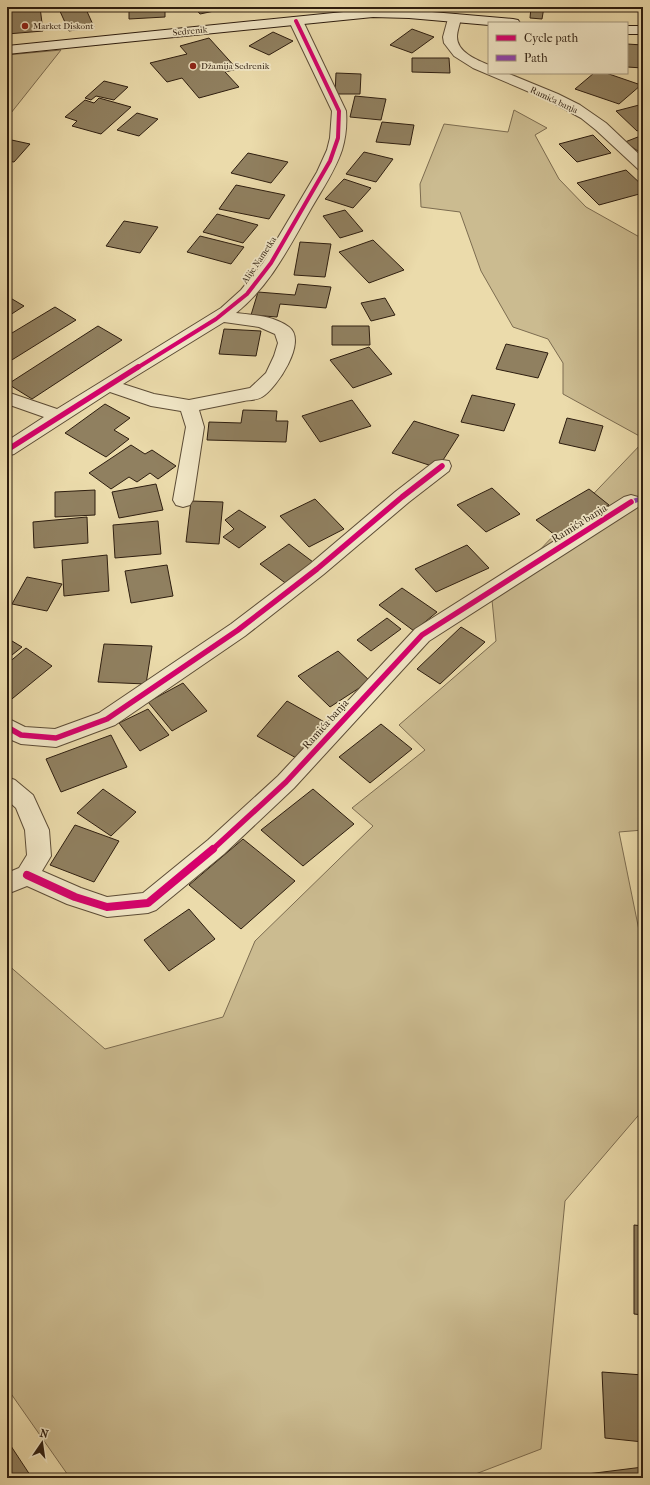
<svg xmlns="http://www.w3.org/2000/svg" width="650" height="1485" font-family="'IM FELL French Canon',serif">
	<rect width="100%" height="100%" fill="#ebdbab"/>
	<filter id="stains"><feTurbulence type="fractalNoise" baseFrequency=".005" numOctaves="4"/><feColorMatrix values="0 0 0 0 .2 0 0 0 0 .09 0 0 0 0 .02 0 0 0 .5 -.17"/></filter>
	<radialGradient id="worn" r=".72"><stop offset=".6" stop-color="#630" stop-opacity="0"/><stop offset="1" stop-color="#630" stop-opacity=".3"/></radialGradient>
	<path fill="#cbbb90" stroke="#7c6c50" d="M61,50L7,118V55Z
		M514,110L547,128L535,135L559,179L586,207L643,239V438L563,394V363L548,339L513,327L481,271L460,212L421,207L420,184L444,124L508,132Z
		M643,442V830L619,832L643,950V1110L565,1201L541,1449L465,1478H70L7,1388V964L105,1049L223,1017L255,941L373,826L352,808L425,750L399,725L496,641L492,600Z"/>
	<path fill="#908060" stroke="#2d1d0f" d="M40,7L43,31L7,34V8Z
		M58,7H85L94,27L69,31Z
		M129,7H165V17L129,19Z
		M194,7H233L200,14Z
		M531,7H544L542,19L530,18Z
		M412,29L434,37L412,53L390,45Z
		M273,32L293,41L269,55L249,46Z
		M209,38L237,69L225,72L239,87L199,98L182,78L167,82L150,63L187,54L180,46Z
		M627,44L643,45V68L627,67Z
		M412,58H449L450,73L412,72Z
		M336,73L361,74L360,94H335Z
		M594,73H606L641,85L619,104L575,89Z
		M104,81L128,87L114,100L96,96L91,100L85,98Z
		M355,96L386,99L381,120L350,117Z
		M99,98L131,107L101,134L72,126L77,121L65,117L85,100L94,103Z
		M643,104V129L637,131L616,111Z
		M137,113L158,119L139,136L117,130Z
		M382,122L414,125L410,145L376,142Z
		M593,135L611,153L577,162L559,144Z
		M643,135V153L642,154L625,142Z
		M7,139L30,144L14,162L7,161Z
		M364,152L393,159L376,182L346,174Z
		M248,153L288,162L271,183L231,173Z
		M626,170L643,186V193L599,205L577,183Z
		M344,179L371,188L353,208L325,199Z
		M236,185L285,195L269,219L219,209Z
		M345,210L363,231L340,238L323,216Z
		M217,214L258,225L243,243L203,232Z
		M124,221L158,227L140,253L106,246Z
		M200,236L244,247L231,264L187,252Z
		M373,240L404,270L369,283L339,252Z
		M300,242L331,244L325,277L294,275Z
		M298,284L331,287L326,308L280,304L277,317L251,315L258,292L295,295Z
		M7,296L24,306L7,317Z
		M385,298L395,315L371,321L361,303Z
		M55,307L76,320L7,363V336Z
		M98,326L122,340L32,399L8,384Z
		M332,326H369L370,345H332Z
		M224,329L261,331L256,356L219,354Z
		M506,344L548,353L538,378L496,369Z
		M369,347L392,374L353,388L330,360Z
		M472,395L515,404L504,431L461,422Z
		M352,400L371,426L320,442L302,416Z
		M105,404L130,418L114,430L129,439L106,457L65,433Z
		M243,410L277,411L276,421H288L286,442L207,440L209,422L241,423Z
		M567,418L603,426L595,451L559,443Z
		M414,421L459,435L438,468L392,453Z
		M131,445L145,454L152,450L176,466L158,479L150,473L137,482L129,477L111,489L89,473Z
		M156,484L163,510L119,518L112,492Z
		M492,488L520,514L486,532L457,505Z
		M589,489L609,505L556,536L536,520Z
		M95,490V515L55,517V492Z
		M315,499L344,529L309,547L280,516Z
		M191,501L223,502L219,544L186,542Z
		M239,510L266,527L239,548L223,537L234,529L225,520Z
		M87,517L88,543L34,548L33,522Z
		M158,521L161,554L115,558L113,525Z
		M289,544L317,565L288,585L260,564Z
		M467,545L489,568L436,592L415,569Z
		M107,555L109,591L64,596L62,560Z
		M167,565L173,596L131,603L125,571Z
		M27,577L62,584L47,611L12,604Z
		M402,588L437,612L414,631L379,605Z
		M387,618L401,629L371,651L357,640Z
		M461,627L485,642L440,684L417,669Z
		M7,638L22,647L7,659Z
		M104,644L152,646L146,684L98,682Z
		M26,648L52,666L7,703V664Z
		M338,651L370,681L330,707L298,676Z
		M183,683L207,711L172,731L148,702Z
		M287,701L328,724L298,759L257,736Z
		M148,709L169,735L140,751L119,723Z
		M381,724L412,749L370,783L339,757Z
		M111,735L127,767L61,792L46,759Z
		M103,789L136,812L111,836L77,813Z
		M313,789L354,824L303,866L261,830Z
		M75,825L119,841L94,882L50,865Z
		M243,839L295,881L241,929L189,885Z
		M189,909L215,939L169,971L144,940Z
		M634,1225L643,1226V1315L634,1314Z
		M602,1372L643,1375V1442L605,1438Z
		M7,1440L32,1478H7Z
		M643,1467V1478H588L587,1474Z"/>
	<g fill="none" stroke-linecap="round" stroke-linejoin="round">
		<defs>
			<path id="street" d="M454,14L459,15L461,18C460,24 457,31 457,37C457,52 477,60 489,65V73H507L558,94L580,105L606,123L643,158V171L638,169L596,130L581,118L548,100L473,68L454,56L444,43L443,37L449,15Z
				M296,17L301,18L303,21L346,111C347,124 346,137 342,150C335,171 323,188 312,207C290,245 271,285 236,313C253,315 274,316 289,327C308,341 277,388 262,397C257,400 250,400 244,401C229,404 214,407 199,410L204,427L193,500L190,505L183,507L176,505L173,500L186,427L181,411L151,406L110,392L14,454L7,456V441L44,417L7,404V392L57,409L221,308L241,290L263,263L317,172L327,150L330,138L332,111L289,21L291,18ZM224,322L259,327L275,334L278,343L274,356L266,373L250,388L189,400L154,394L123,384Z
				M442,460L449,461L451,466L449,471L409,502L324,574L245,636L115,725L56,747L21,744L7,738V718L25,727L55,729L99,713L231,624L310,564L395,492L435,461Z
				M631,495L638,497L641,502L638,507L429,641L294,788L224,854L156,910L148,913L107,917L67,904L27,886L7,894V873L19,868L27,855L25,830L16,808L7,800V777L15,780L33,795L49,830L51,856L42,871L81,888L107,897L143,893L208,840L278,776L415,629L624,497Z"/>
			<path id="secondary" d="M373,9L409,10L513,19L518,20L520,23H489V25L409,18L373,17L7,54V46Z
				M627,26H643V34H627Z"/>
		</defs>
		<use href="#street" stroke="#5c4c36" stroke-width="2"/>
		<use href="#secondary" stroke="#2d1d0f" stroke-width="2"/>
		<use href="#street" fill="#f2e8c8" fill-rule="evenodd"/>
		<use href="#secondary" fill="#f2e8c8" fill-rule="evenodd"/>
		<path stroke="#8e44ad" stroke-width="4.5" stroke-dasharray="9 4.5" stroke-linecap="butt" d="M631,502L643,498"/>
		<defs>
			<path id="cycleway-far2" d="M137,368L216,319L247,294L271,263L330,161L338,138L339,111L296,21"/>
			<path id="cycleway-far1" d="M7,450L138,367
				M7,727L21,735L56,738L107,719L238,630L317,569L402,497L442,466
				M212,850L286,782L422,635L631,502"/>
			<path id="cycleway" d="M27,875L75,897L107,907L148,903L213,849"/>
		</defs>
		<use href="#cycleway-far2" stroke="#f2e8c8" stroke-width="6"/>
		<use href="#cycleway-far1" stroke="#f2e8c8" stroke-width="8"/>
		<use href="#cycleway" stroke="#f2e8c8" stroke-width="10"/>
		<use href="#cycleway-far2" stroke="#d6006c" stroke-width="4"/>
		<use href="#cycleway-far1" stroke="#d6006c" stroke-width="5.5"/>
		<use href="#cycleway" stroke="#d6006c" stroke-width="8"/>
	</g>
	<g fill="#8f2418" stroke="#f2e8c8" stroke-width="1.5">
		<circle cx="25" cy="26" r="4"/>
		<circle cx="193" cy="66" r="4"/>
	</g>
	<g text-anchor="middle" stroke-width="3.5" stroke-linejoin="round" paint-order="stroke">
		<g font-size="9" fill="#2d1d0f" stroke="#f2e8c8" text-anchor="start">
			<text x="33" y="29">Market Diskont</text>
			<text x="201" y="69">Džamija Sedrenik</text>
		</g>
		<g font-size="9" fill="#2d1d0f" stroke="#f2e8c8">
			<text transform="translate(190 31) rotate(-6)" y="3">Sedrenik</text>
			<text transform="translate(554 100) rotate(25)" y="3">Ramića banja</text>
			<text transform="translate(259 260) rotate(-56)" y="3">Alije Nametka</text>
		</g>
		<g font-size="11" fill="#2d1d0f" stroke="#f2e8c8">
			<text transform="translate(579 523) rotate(-32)" y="4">Ramića banja</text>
			<text transform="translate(325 724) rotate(-48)" y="4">Ramića banja</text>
		</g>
	</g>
	<rect width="650" height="1485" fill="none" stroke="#ebdbab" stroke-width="24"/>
	<rect x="8" y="8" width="634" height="1469" fill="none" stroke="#2d1d0f" stroke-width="2"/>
	<rect x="12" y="12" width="626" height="1461" fill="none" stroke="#2d1d0f"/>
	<rect x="488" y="22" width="140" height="52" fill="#f2e8c8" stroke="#a3977e"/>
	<rect x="496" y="35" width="20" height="6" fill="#d6006c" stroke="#a3977e"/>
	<text x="524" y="42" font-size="12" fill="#2d1d0f">Cycle path</text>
	<rect x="496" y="55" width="20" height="6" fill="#8e44ad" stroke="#a3977e"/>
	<text x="524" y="62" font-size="12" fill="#2d1d0f">Path</text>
	<g transform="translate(42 1443) rotate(13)" stroke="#f2e8c8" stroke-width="3" paint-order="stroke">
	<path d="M0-3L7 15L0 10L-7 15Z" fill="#2d1d0f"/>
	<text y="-6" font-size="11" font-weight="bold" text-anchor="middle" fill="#2d1d0f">N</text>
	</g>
	<rect width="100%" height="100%" filter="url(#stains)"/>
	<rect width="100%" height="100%" fill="url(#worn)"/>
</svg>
